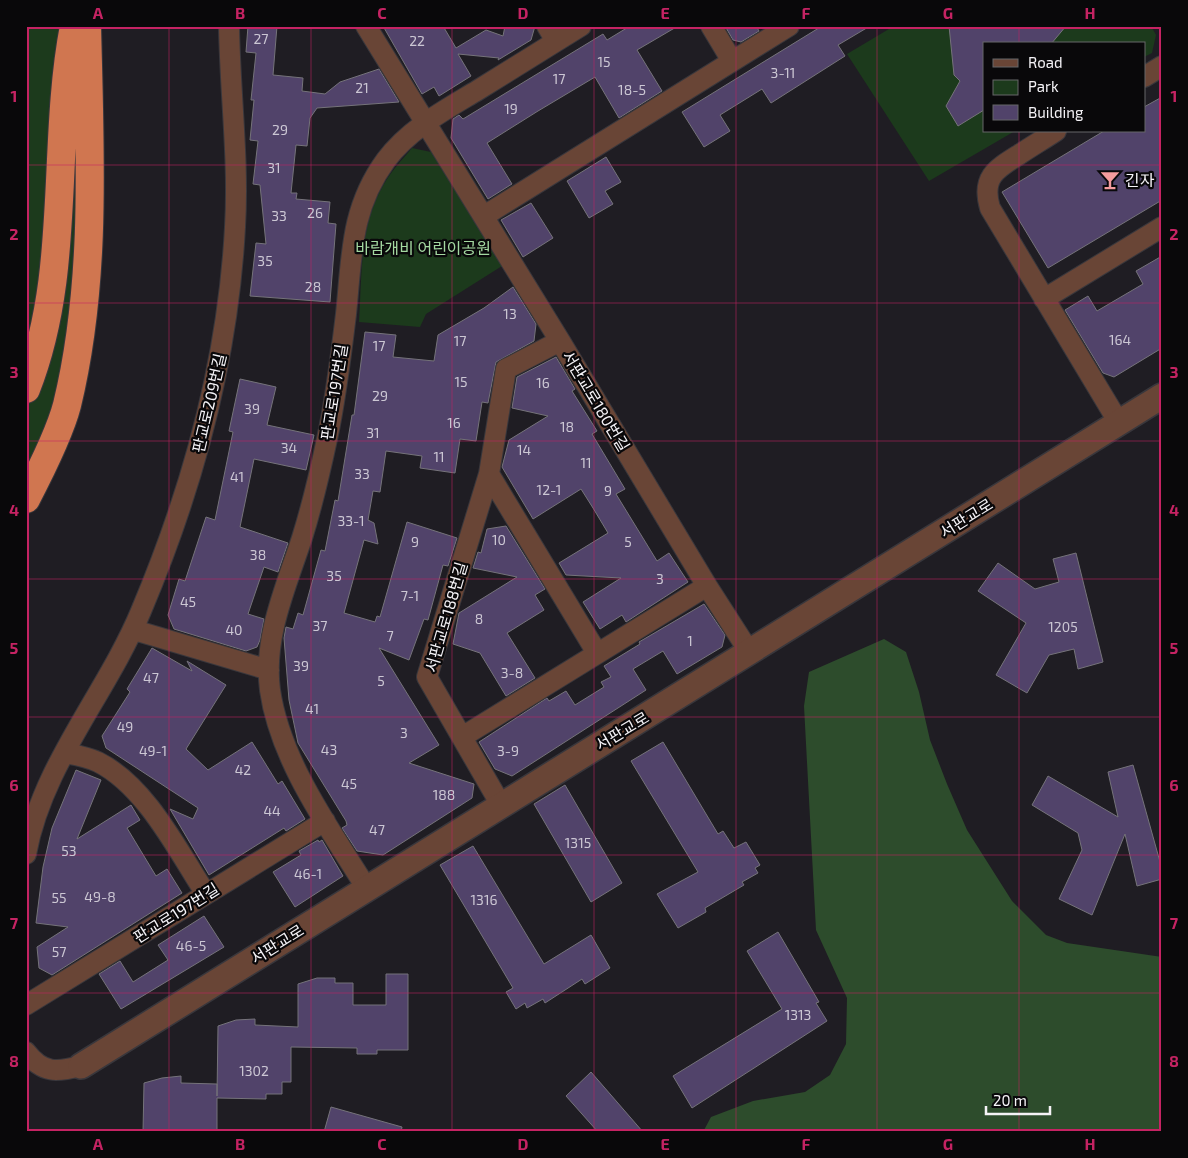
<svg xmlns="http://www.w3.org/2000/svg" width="1188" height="1158" font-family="'Exo 2','Noto Sans KR',sans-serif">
	<rect width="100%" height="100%" fill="#1f1d23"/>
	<path fill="#1c3a1c" d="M26,26H87L82,321L26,499Z
		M894,26H1151L1156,35L1152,53L1144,57V44H984V131H1015L929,181L847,54Z
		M412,148L431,152L502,266L426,314L420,327L359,322C362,276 359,225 384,184C391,171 403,159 412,148Z"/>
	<path fill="#2d4c2c" d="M884,639L906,652L919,692L930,740L947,784L967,830L1012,901L1046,935L1067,943L1162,957V1132H703L711,1117L753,1101L805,1092L830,1075L846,1044L847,998L816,930L804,706L809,672Z"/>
	<path fill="#51436a" stroke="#75737a" d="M248,26H277L273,75L303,78L302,91L325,94L340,82L379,69L399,102L317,108L310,118L307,146L296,145L291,193H297L296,199L330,202L328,223L336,224L330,302L250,296L256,243L266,244L260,185L253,184L258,141L250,140L254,100H251L256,53L246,52Z
		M383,26H443L456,48L486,30L503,36L505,26H535L531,40L498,60L499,58L458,54L471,76L439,96L434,87L422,94Z
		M630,26H678L637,50L662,91L619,118L595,77L538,111L487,143L512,184L488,199L451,138L453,119L459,115L463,119L603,34L607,40Z
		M725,26H756L759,31L741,42L733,40Z
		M822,26H870L838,45L845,56L771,103L762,89L720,115L730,131L704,147L682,112Z
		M949,26H1066L1051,44H984V110L958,126L946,106L960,81L954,75Z
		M1162,97V200L1048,268L1002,192L1104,131H1144V107Z
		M606,157L621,182L605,191L613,204L589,218L567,181Z
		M531,203L553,238L523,257L501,220Z
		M1162,256V348L1114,377L1103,373L1065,310L1088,296L1097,311L1143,284L1136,271Z
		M513,287L536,324L534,341L496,362L488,403L482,402L476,441L460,439L455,473L420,468L422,456L386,451L380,492L373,491L368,520L374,523L378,544L364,540L344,613L375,622L377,616L380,617L407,522L457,538L448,566L443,565L428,620L424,619L409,660L379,648L439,745L409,763L474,784L472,798L383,855L357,851L342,828L347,825L346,821L298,743L289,700L284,638L286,627L293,629L298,613L303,615L321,550L325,551L335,500L338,501L352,415H354L365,332L396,335L393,357L434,361L438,335L484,308Z
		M556,357L575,389L572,391L597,431L592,434L625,489L616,494L657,561L669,553L688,582L626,622L622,615L600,629L583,602L621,578L566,575L559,563L608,533L593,508L581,489L533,519L502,467L509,440L548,416L512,408L517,377Z
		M240,379L276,387L267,425L314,435L306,470L254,459L240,527L288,543L278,572L264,567L248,614L264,619L260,640L257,647L246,651L174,629L168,615L179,579L185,581L206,517L215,520L233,432L229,431Z
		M506,526L545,589L535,595L544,610L507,633L535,678L506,696L480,653L453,644L459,613L517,577L473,568L478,552L481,553L487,529Z
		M1076,553L1103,662L1078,669L1074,649L1049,655L1027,693L996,675L1026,623L978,591L998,563L1035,589L1059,582L1053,559Z
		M704,604L725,635L722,647L677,674L663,651L633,669L646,690L512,776L495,769L479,742L547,698L549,701L566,691L575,705L604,687L601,682L611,677L604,666L640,644L639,642Z
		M152,648L192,671L187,661L226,685L186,749L208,770L252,742L278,784L282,781L305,819L286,831L284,828L209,875L170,809L193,819L198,808L106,748L102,736L130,692L127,689Z
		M663,742L718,834L723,831L734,848L746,842L760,865L755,868L758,873L742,882L744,885L705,908L706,912L678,928L657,894L698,872L631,761Z
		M1133,765L1162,869V879L1137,886L1125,834L1092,915L1059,899L1082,850L1078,833L1032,805L1048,776L1118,817L1108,772Z
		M76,770L101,780L77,839L131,805L140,820L127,828L156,876L167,869L182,893L52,975L39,968L37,947L68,927L36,923L43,867L52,828Z
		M565,785L622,883L591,902L534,804Z
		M318,840L319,842L322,840L343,876L295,907L273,872L301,855L299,851Z
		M473,846L544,964L591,935L610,968L585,984L582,979L545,1003L543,999L527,1008L525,1003L516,1009L506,992L513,988L440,865Z
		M204,916L224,947L121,1009L99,974L120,961L133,982L168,960L158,945Z
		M778,932L819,1002L816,1003L827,1021L692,1108L673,1076L782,1009L747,951Z
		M386,974H408V1050H377V1054H357V1048L291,1047V1082H282V1094H266V1099L217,1098V1132H143L144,1083L162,1078L181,1076V1083L217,1084V1096L218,1026L236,1020L255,1019V1025L298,1027V984L317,978H335V983H353V1005H386Z
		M591,1072L643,1132H598L566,1096Z
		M331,1107L402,1127L401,1132H324Z"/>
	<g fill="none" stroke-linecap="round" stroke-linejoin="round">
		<defs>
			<path id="minor" d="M366,26L560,341L707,586L750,653
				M547,26L556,41
				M711,26L732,61
				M1144,77L1162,66
				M1056,131C1044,139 1032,146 1020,154C996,169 981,177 990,208L1119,423
				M484,216L789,26
				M1044,299L1162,227
				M489,474L597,653
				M134,630L269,670
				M462,737L707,586
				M65,753C76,755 88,757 98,762C146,786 178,851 206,894
				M501,805L427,677L489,474L506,369L560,341
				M26,854C42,765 107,693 141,611C193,488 228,361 235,227C239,160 230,93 229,26
				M367,889C330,829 280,761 270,690C263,637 286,587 302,538C312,506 320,472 327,439C336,398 341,356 346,314C352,257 350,209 386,160C409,129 445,110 478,90C512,69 547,47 581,26
				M26,1005L325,821
				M26,1052C43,1074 57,1072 81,1066"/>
			<path id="tertiary" d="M81,1066L1162,396"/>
			<path id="motorway" d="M26,389C72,273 51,146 74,26
				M26,499C39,474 60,432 67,405C97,282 90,152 87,26"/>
		</defs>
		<use href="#minor" stroke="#39373c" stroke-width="22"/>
		<use href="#tertiary" stroke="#39373c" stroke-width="28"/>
		<use href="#motorway" stroke="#39373c" stroke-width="30"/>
		<use href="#minor" stroke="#694536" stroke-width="20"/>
		<use href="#tertiary" stroke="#694536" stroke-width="25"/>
		<use href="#motorway" stroke="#d07650" stroke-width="28"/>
	</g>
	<path fill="none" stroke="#c52363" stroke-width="1" stroke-opacity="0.55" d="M169,26V1132M311,26V1132M452,26V1132M594,26V1132M736,26V1132M877,26V1132M1019,26V44M1019,131V1132M26,165H1162M26,303H1162M26,441H1162M26,579H1162M26,717H1162M26,855H1162M26,993H1162"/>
	<defs>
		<symbol id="bar-bare" viewBox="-9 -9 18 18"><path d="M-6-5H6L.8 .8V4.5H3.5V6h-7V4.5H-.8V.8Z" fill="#f59b9e" stroke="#09080a" stroke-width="2.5" paint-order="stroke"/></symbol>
	</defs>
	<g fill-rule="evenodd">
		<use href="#bar-bare" x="1096" y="166" width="28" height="28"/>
	</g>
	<g text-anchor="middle" stroke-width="4.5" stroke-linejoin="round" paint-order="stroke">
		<g font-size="14" fill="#ccc7d4">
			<text x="261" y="44">27</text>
			<text x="417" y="46">22</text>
			<text x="604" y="67">15</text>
			<text x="783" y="78">3-11</text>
			<text x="559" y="84">17</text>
			<text x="362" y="93">21</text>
			<text x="632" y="95">18-5</text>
			<text x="511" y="114">19</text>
			<text x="280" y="135">29</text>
			<text x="274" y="173">31</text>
			<text x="315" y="218">26</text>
			<text x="279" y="221">33</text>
			<text x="265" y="266">35</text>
			<text x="313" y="292">28</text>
			<text x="510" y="319">13</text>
			<text x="1120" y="345">164</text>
			<text x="460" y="346">17</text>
			<text x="379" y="351">17</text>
			<text x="461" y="387">15</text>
			<text x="543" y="388">16</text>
			<text x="380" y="401">29</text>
			<text x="252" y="414">39</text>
			<text x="454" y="428">16</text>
			<text x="567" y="432">18</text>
			<text x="373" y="438">31</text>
			<text x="289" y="453">34</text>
			<text x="524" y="455">14</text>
			<text x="439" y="462">11</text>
			<text x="586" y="468">11</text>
			<text x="362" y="479">33</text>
			<text x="237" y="482">41</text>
			<text x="549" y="495">12-1</text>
			<text x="608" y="496">9</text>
			<text x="351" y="526">33-1</text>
			<text x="499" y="545">10</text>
			<text x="415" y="547">9</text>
			<text x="628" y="547">5</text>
			<text x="258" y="560">38</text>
			<text x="334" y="581">35</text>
			<text x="660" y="584">3</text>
			<text x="410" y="601">7-1</text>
			<text x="188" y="607">45</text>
			<text x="479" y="624">8</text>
			<text x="320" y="631">37</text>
			<text x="1063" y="632">1205</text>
			<text x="234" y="635">40</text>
			<text x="390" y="641">7</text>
			<text x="690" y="646">1</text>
			<text x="301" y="671">39</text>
			<text x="512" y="678">3-8</text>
			<text x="151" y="683">47</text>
			<text x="381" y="686">5</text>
			<text x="312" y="714">41</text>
			<text x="125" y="732">49</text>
			<text x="404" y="738">3</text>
			<text x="329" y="755">43</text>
			<text x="153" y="756">49-1</text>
			<text x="508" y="756">3-9</text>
			<text x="243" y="775">42</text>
			<text x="349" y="789">45</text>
			<text x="444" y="800">188</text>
			<text x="272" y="816">44</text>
			<text x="377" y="835">47</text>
			<text x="578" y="848">1315</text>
			<text x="69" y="856">53</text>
			<text x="308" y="879">46-1</text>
			<text x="100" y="902">49-8</text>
			<text x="59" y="903">55</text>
			<text x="484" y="905">1316</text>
			<text x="191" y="951">46-5</text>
			<text x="59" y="957">57</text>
			<text x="798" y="1020">1313</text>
			<text x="254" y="1076">1302</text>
		</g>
		<g font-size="16" fill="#f5f3f7" stroke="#09080a" text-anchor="start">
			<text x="1125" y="186">긴자</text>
		</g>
		<g font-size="16" fill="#a4d9a1" stroke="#09080a">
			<text x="423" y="254">바람개비 어린이공원</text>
		</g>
		<g font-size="16" fill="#f5f3f7" stroke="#09080a">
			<text transform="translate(334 392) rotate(-81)" y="6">판교로197번길</text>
			<text transform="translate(596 401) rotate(59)" y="6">서판교로180번길</text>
			<text transform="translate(209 403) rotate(-77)" y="6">판교로209번길</text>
			<text transform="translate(966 518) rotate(-32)" y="6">서판교로</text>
			<text transform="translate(446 617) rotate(-74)" y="6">서판교로188번길</text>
			<text transform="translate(622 731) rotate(-31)" y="6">서판교로</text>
			<text transform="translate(176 913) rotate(-32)" y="6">판교로197번길</text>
			<text transform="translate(277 944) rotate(-32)" y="6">서판교로</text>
		</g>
	</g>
	<rect width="1188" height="1158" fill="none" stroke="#09080a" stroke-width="55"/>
	<rect x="983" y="42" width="162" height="90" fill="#09080a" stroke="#676669"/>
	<rect x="993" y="59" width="25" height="8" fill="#694536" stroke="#676669"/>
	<text x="1028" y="68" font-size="15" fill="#f5f3f7">Road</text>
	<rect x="993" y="80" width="25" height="15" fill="#1c3a1c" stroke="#676669"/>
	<text x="1028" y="92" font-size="15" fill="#f5f3f7">Park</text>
	<rect x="993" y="105" width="25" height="15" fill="#51436a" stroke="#676669"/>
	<text x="1028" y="118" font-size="15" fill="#f5f3f7">Building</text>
	<path d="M986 1106v8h64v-8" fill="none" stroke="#f5f3f7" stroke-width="2.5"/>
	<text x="993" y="1106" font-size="15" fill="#f5f3f7" stroke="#09080a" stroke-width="4" paint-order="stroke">20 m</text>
	<rect x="28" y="28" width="1132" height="1102" fill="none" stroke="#c52363" stroke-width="2"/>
	<g font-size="16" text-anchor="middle" font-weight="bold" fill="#c52363">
		<text x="98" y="19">A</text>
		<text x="240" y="19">B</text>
		<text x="382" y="19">C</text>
		<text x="523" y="19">D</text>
		<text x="665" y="19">E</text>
		<text x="806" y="19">F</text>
		<text x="948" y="19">G</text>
		<text x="1090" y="19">H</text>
		<text x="14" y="102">1</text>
		<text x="1174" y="102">1</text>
		<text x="14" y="240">2</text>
		<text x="1174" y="240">2</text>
		<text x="14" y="378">3</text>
		<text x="1174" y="378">3</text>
		<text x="14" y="516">4</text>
		<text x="1174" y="516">4</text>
		<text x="14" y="654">5</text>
		<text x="1174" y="654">5</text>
		<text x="14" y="791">6</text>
		<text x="1174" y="791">6</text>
		<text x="14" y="929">7</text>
		<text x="1174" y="929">7</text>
		<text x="14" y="1067">8</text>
		<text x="1174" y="1067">8</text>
		<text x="98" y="1150">A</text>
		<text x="240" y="1150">B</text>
		<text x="382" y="1150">C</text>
		<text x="523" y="1150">D</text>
		<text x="665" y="1150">E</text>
		<text x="806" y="1150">F</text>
		<text x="948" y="1150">G</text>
		<text x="1090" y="1150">H</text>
	</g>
</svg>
